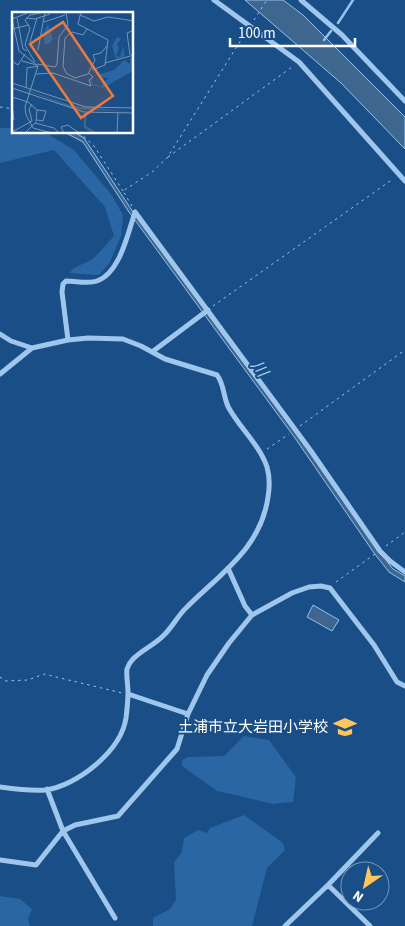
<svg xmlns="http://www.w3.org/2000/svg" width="405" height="926" font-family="'Source Sans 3','Noto Sans JP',sans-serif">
	<rect width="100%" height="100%" fill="#194e86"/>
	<path fill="#2966a3" d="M0,128H14V132L46,133L74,150L111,194L123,215L121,236L110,262L99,275L69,273L74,268L93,259L114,236L105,207L54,150L0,163Z
		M244,736L269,740L296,777L293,802L273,804L217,791L182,766V760L188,757L224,756Z
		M244,815L283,843L285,850L267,868L252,926H153V918L170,909L176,900L174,862L182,852L184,838L198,830L207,833L210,828Z
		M0,896L20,899L32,909L28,919L30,926H0Z"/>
	<path fill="#3e668e" stroke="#92c2ef" d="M245,0H283L303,15L405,117V149L341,83Z
		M66,133H76L84,138L133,212L298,436L378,550L393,569L405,576V582L389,572L374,553L295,438L129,212L83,142Z
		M313,605L339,620L332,631L307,617Z"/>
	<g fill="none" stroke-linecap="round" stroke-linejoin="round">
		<path stroke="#92c2ef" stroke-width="2.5" d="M338,23L353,0
			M324,40L331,31"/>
		<path stroke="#9fc6ec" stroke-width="1" stroke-dasharray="2.5 4" stroke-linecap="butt" d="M254,20L267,0
			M0,107L14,109
			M79,132L94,146L123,191
			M168,157L292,67
			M132,206L123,191L152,172L167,158L246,32
			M213,306L393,179
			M300,426L405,350
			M267,449L289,434
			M386,546L405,532
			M336,582L375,554
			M0,677L5,681L28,680L44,674L122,693"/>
		<path stroke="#9fc6ec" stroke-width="5" d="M214,0L299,62L405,181
			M301,0L342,35L405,101
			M135,212L311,451L380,551L390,561L405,572
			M0,334L11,341L32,348
			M68,340L62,292L63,284L66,281C76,281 89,284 97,281C120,273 128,233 135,212
			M152,352L208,310
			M0,374L32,348L68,340L88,338L123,339L141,346L165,359L217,375C225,385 223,400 230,410C241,429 260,446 267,467C270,478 270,486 268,497C261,548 221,573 187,607C178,615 172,628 163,636C154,645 142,650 133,659C131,661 128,666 127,669C126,675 128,685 128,692C128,700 127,710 126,718C121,751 77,786 45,790C30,791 15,789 0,787
			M228,568L245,606L252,615
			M128,694L188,714
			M47,789L63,831L115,918
			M0,860L36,865L63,831L75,825L118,816L177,749L188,714L207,675L229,643L252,615L292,593L309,587L321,586L330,588L374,645L397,682L405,686
			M328,885L370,926
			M285,926L328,885L378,833"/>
	</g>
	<defs>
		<symbol id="school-bare" viewBox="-9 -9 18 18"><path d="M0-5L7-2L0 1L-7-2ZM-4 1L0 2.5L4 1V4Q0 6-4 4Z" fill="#ffc65b" stroke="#194e86" stroke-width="2.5" paint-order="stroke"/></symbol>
	</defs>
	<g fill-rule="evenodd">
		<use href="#school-bare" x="329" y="711" width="32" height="32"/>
	</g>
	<g text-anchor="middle" stroke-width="4" stroke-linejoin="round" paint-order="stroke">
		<g font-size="15" fill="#fff" stroke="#194e86" text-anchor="end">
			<text x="328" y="732">土浦市立大岩田小学校</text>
		</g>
		<g font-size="16" font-style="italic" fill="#abd0f4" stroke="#194e86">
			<text transform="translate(260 368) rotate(54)" y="6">川</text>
		</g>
	</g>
	<g transform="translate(12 12)">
		<rect width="121" height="121" fill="#194e86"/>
		<path d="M36,12L41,27L37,32H33L31,21ZM105,25L109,27L105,32L107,36L104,44L108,45L111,34L113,44L104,47L100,34ZM121,45V59L91,76L80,73L78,67L81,66L79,71L89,75L96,66L88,65V62L102,58L112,48L118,52V46Z" fill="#2966a3"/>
		<path d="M0,73L61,94L121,100L63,97Z" fill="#3e668e"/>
		<path fill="none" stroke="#3e668e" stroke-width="2.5" d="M73,101V115L83,121"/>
		<path fill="none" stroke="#7595b6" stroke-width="1" d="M69,0L66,12L96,28L93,53L80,58M68,3L82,9L96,5L122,9M5,6L11,37L15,39M14,6L23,7L38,2M0,7L7,39L26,54L13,95L14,103L21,116L40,121M0,7L18,0M32,10L53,3M0,17L17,13M75,17L71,23L60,20L53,26L51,54L54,61L63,66L76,62L83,48L81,43L89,41L95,34M18,30L25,6M26,38L33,0M118,43L115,21L122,18M0,49L6,53L13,42M10,49L25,53M23,50L13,33L18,16L13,8L18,3L33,0M93,51L122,43M25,52L43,55L45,52L47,25L56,13L54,0M24,62L41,61L79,74L77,68L81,65L77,61M0,71L74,95L122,96M0,76L72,100L122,101M14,76L15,56L26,54M0,85L16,90L25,98L24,110L13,121M0,93L2,108M25,108L31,109L34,99L25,98M23,111L42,116L47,121M0,120L20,109L17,97L20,92M52,121L49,115L56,113L67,121M105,121L106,101"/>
		<path fill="#ed7a3d" fill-opacity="0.15" stroke="#ed7a3d" stroke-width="2.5" d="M51,10L101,84L69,106L18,32Z"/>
		<rect width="121" height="121" fill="none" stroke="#fff" stroke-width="2.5"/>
	</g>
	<g transform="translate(365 886) rotate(214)"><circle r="24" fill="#194e86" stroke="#7595b6"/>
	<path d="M0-4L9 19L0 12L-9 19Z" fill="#ffc65b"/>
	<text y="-8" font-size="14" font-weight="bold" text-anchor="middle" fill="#ffffff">N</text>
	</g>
	<path d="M230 38v8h125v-8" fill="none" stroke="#ffffff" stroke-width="2.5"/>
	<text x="238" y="38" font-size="15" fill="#ffffff" stroke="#194e86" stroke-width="4" paint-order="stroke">100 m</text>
</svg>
